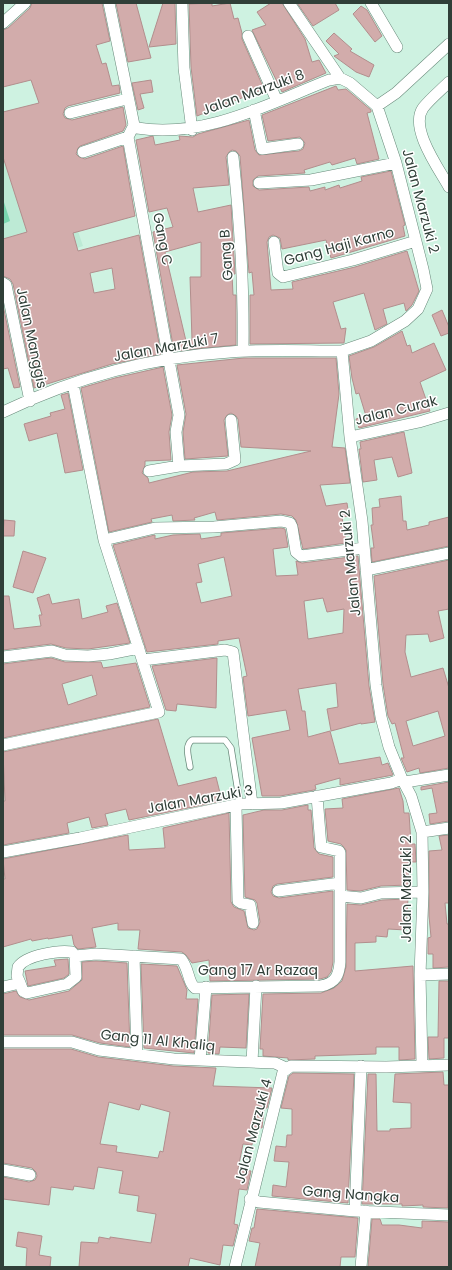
<svg xmlns="http://www.w3.org/2000/svg" width="452" height="1270" font-family="Poppins,sans-serif">
	<rect width="100%" height="100%" fill="#cef2e1"/>
	<path fill="#bdead5" d="M3,130L75,222L83,246L3,273Z"/>
	<path fill="#7ad7b0" d="M3,199L10,221L3,224Z"/>
	<path fill="#d2acab" stroke="#b28e8d" fill-rule="evenodd" d="M32,3H102L110,41L96,45L102,64L106,63L112,86L119,85L120,93L68,106L65,108L63,114L65,118L72,120L123,107L126,125L123,131L80,146L78,148L76,154L79,157L85,159L123,146L135,216L73,233L78,251L139,235L161,354L112,364L34,388L13,284L10,279L3,276V239L27,232L3,157V112L39,103L31,80L3,87V30L8,28L30,8ZM112,268L115,289L94,293L90,273Z
		M116,3H136L151,58L128,62Z
		M163,3H175L176,44L149,47Z
		M212,3V6L230,3L234,19L238,18L242,33V39L264,89L197,116L191,67L189,4Z
		M271,3H282L305,39L312,62L319,60L326,73L282,92L252,30L266,25L257,12Z
		M297,3H335L339,10L313,26Z
		M361,6L367,10L382,36L375,42L353,14Z
		M334,33L352,49L350,51L374,65L369,77L356,72L334,56L339,54L326,41Z
		M151,80L153,92L140,94L144,108L138,110L132,83Z
		M336,86L338,90L346,89L371,110V112L367,113L379,159L357,164L355,158L332,165L330,162L304,170L305,173L258,176L253,180V186L259,190L309,187L310,191L325,187V190L339,185L340,188L362,181L361,177L391,171L405,225L403,226L405,236L331,258L326,240L282,249L280,238L273,235L269,237L267,242L271,290L293,289L292,282L355,267L407,251L419,291L412,305L406,311L404,303L383,309L387,324L375,330L364,293L333,302L341,329L346,328L344,343L250,344V295H254L252,272L249,273L240,156L236,151L232,150L229,152L226,157L229,185L193,188L198,212L231,205L235,274H232L233,295H236V345L174,351L153,232L173,227L167,208L149,212L136,140L153,136L155,145L180,140L179,136L193,137L198,134L249,120L255,150L259,155L299,151L303,149L305,143L300,137L268,141L262,115ZM201,242V277H190L192,340L186,341L165,252Z
		M3,305L20,387L14,388L8,368L3,369Z
		M442,310L449,327V333L441,336L432,315Z
		M402,331L407,346L410,345L412,353L434,343L446,370L420,382L430,411L359,428L356,419L366,416L359,393L356,394L352,378L349,356L374,347Z
		M244,358H336L339,394L332,447L345,448L350,483L320,485L326,506L347,503L349,516L342,517L346,543L303,549L296,520L292,516L281,514L217,520L215,512L194,518L195,520L173,521L172,515L151,519L152,522L109,532L81,388L115,378L163,367L172,415L169,432L171,460L145,461V465L142,473L148,478L149,483L193,472L227,471L311,451L241,447L238,419L236,416L231,413L227,415L224,420L228,456L185,459L183,432L186,414L177,365Z
		M68,393L83,470L65,473L57,433L29,441L24,424L51,416L50,413L65,409L61,395Z
		M404,432L412,473L398,477L392,457L374,460L377,480L363,482L359,449H361L360,442Z
		M401,496L403,521H406L407,530L429,525V522L449,517V546L372,562L371,548H374L371,525H373L372,508L380,507L379,499Z
		M4,520L15,521L14,536H3Z
		M281,528L285,529L288,547L273,549L276,576L298,575L296,561L302,563L358,556L369,686L375,722L361,724V723L331,731L327,709L338,707L336,683L298,689L302,711H305L308,737L330,731L339,764L380,757L382,765L388,763L393,775L340,785V778L315,785L316,789L314,790L280,796H262L252,738L290,730L286,710L248,716L243,677L247,676L239,638L218,641V644L147,652L113,545L155,535V539L173,535L200,534L201,539L221,536V533ZM224,557L232,596L201,603L196,583L202,582L198,564ZM323,598L327,612L344,609L343,633L308,639L304,601Z
		M23,551L46,558L33,593L13,587Z
		M449,560V609L438,611L444,638L430,642L428,634L406,635L405,652L411,677L443,668L449,688V768L420,773L419,768L407,772L401,758H404L395,723L392,724L388,716L383,684L374,576ZM438,711L445,736L413,746L406,721Z
		M49,594L52,604L79,599L82,619L108,612L106,606L117,603L130,643L88,649L66,648L51,644L3,650V596H9L14,629L41,626L39,615H42L37,598Z
		M51,658L65,662H101L103,668L136,663L150,707L3,738V664ZM92,675L97,695L68,705L62,684Z
		M217,658L216,708L177,704L176,711L166,710L152,666Z
		M158,719L178,786L216,777L222,801L129,820L126,809L105,814L108,825L92,828L89,817L67,823L69,833L3,845V801H5L3,752Z
		M449,782V821L430,824L429,814L437,813L432,788L421,790V787Z
		M399,788L403,801L404,813H409L411,844H415L416,862H409L408,885L381,886L360,891L347,890L346,850L341,844L328,841L325,809L343,808L342,799Z
		M308,805V810H311L314,848L319,854L333,857V877L277,884L273,886L271,892L273,896L279,898L333,891V962L331,972L327,977L320,979L210,981L209,960L192,963L186,955L182,952L138,949L140,930H118V923L92,928L96,947L78,949L74,945L72,935L48,939V938L32,941L31,939L3,947V879H5L3,859L128,835L129,850L165,848L163,828L229,813L231,902L234,907L244,911L248,928L254,930L257,929L260,922L257,903L255,900L245,897L243,815L264,810H282Z
		M449,835V903H445L447,924H449V967L433,968V954H428V938L431,937L429,916V851L442,850L439,836Z
		M408,899L406,930L388,929L387,937L376,936V942L355,943V971L413,966L415,1059L399,1060V1047H376V1054L315,1056V1059L288,1060V1058L263,1056V1049H260L263,994L321,993L334,988L342,981L346,967L347,904L361,905L382,900Z
		M68,959L69,974L64,978L28,986L25,971L56,966L54,960Z
		M96,961L127,963L130,1047L100,1043L72,1035H3V994L16,991L20,997L29,1000L69,991L82,980V962Z
		M141,964L177,966L187,990L186,999H198L194,1053L144,1048Z
		M439,981H449V1038H444V1058L429,1059L428,1037H438Z
		M249,994L246,1048L220,1047L219,1054L208,1053L212,995Z
		M3,1049H71L98,1057L173,1066L216,1068L213,1086L272,1088L267,1108H264L262,1128L255,1127L252,1145L243,1144L238,1169L251,1171L247,1190L239,1189L234,1224L238,1225L233,1246L223,1245L220,1265L190,1258L188,1267H79L81,1242L98,1243L99,1237L110,1239V1237L151,1243L156,1214L137,1211L139,1196L119,1193L123,1171L98,1167L94,1189L74,1186L73,1190L51,1187L49,1205L3,1199V1177L29,1182L35,1180L37,1176L36,1172L32,1168L3,1163ZM109,1102L139,1110L141,1104L170,1112L163,1152L160,1151L158,1158L116,1152L117,1146L100,1144Z
		M443,1072L444,1085H449L448,1208L423,1207V1205L402,1206V1204H362L368,1074H376L377,1131H390V1129L411,1128V1103L393,1102L395,1074Z
		M293,1073L354,1074L348,1203L272,1196L273,1185L286,1187L289,1162L274,1161L276,1146L286,1147L287,1135H292V1109L281,1108L289,1076Z
		M257,1209L358,1218L355,1257H341L340,1267H255L260,1243L249,1241L252,1228H254Z
		M372,1219H380L382,1225H399L422,1228V1221L449,1222V1267H368Z
		M18,1232L42,1236L39,1255L51,1257L50,1267H26L27,1248L16,1246Z"/>
	<g fill="none" stroke-linecap="round" stroke-linejoin="round">
		<defs>
			<path id="service" d="M190,767C189,758 184,746 192,740H225L231,748L240,804"/>
			<path id="minor" d="M109,3L134,125L137,128C204,139 268,104 329,80L340,78L350,83L377,106
				M182,3L184,68L192,130
				M289,3L340,78
				M371,3L397,47
				M3,23L25,3
				M248,36L277,101
				M449,82C441,90 430,99 423,108C409,128 439,169 449,187
				M377,106L396,163L423,269L427,289L418,309L405,321L371,341L342,351L350,437L362,521L376,685L381,717L389,747L402,779L411,796L422,832L423,892L420,975L422,1064
				M377,106L396,93L449,44
				M254,110L262,149L298,144
				M70,113L127,99
				M134,125L128,137L179,415L176,432L179,466
				M83,152L128,137
				M233,157C240,222 244,286 243,351
				M259,183L311,180L396,163
				M274,242L278,273L283,277L353,260L416,241
				M3,283L6,285L30,401
				M3,412C74,378 151,357 230,352C267,349 305,351 342,351
				M350,437L419,422L449,413
				M149,471L179,466L226,464L235,460L231,420
				M104,540L155,528L214,527L281,521L290,523L292,527L296,552L301,556L364,548
				M366,570L449,553
				M3,657L52,651L65,655L88,656L109,654L139,648
				M143,660L225,650L233,652L252,804
				M3,745L159,712L104,540L73,384
				M405,782L449,775
				M236,806L238,901L241,903L250,905L253,923
				M422,832L449,828
				M3,852L80,838L240,804L281,803L391,783L402,779
				M278,891L340,883
				M340,896L361,898L381,893L423,892
				M134,956L137,1054
				M420,975L449,974
				M20,983L17,976L18,967C26,955 59,950 72,952L75,956
				M3,987L20,983L23,991L27,993L67,984L76,977L75,956L96,954L181,959C189,968 188,983 195,988L321,986C336,983 339,975 340,962V853L339,851L321,847L317,796
				M3,1042H72L99,1050L174,1059L275,1063L286,1068
				M200,1060L206,987
				M252,1062L256,986
				M3,1170L30,1175
				M250,1199L259,1202L355,1211L449,1215
				M355,1211L361,1066
				M235,1267L283,1072L291,1066L386,1067L449,1065
				M361,1267L366,1211"/>
		</defs>
		<use href="#service" stroke="#698a7b" stroke-width="7"/>
		<use href="#minor" stroke="#698a7b" stroke-width="12"/>
		<use href="#service" stroke="#fff" stroke-width="5.5"/>
		<use href="#minor" stroke="#fff" stroke-width="11"/>
	</g>
	<g text-anchor="middle" stroke-width="3" stroke-linejoin="round" paint-order="stroke">
		<g font-size="14" fill="#303f38" stroke="#fff">
			<text transform="translate(253 92) rotate(-20)" y="5">Jalan Marzuki 8</text>
			<text transform="translate(421 201) rotate(75)" y="5">Jalan Marzuki 2</text>
			<text transform="translate(163 239) rotate(79)" y="5">Gang C</text>
			<text transform="translate(339 246) rotate(-15)" y="5">Gang Haji Karno</text>
			<text transform="translate(226 255) rotate(-94)" y="5">Gang B</text>
			<text transform="translate(32 338) rotate(78)" y="5">Jalan Manggis</text>
			<text transform="translate(166 347) rotate(-10)" y="5">Jalan Marzuki 7</text>
			<text transform="translate(396 410) rotate(-14)" y="5">Jalan Curak</text>
			<text transform="translate(350 563) rotate(-96)" y="5">Jalan Marzuki 2</text>
			<text transform="translate(200 799) rotate(-10)" y="5">Jalan Marzuki 3</text>
			<text transform="translate(406 889) rotate(-90)" y="5">Jalan Marzuki 2</text>
			<text x="258" y="975">Gang 17 Ar Razaq</text>
			<text transform="translate(158 1040) rotate(6)" y="5">Gang 11 Al Khaliq</text>
			<text transform="translate(253 1131) rotate(-75)" y="5">Jalan Marzuki 4</text>
			<text transform="translate(351 1194) rotate(4)" y="5">Gang Nangka</text>
		</g>
	</g>
	<rect width="452" height="1270" fill="none" stroke="#303f38" stroke-width="8"/>
</svg>
